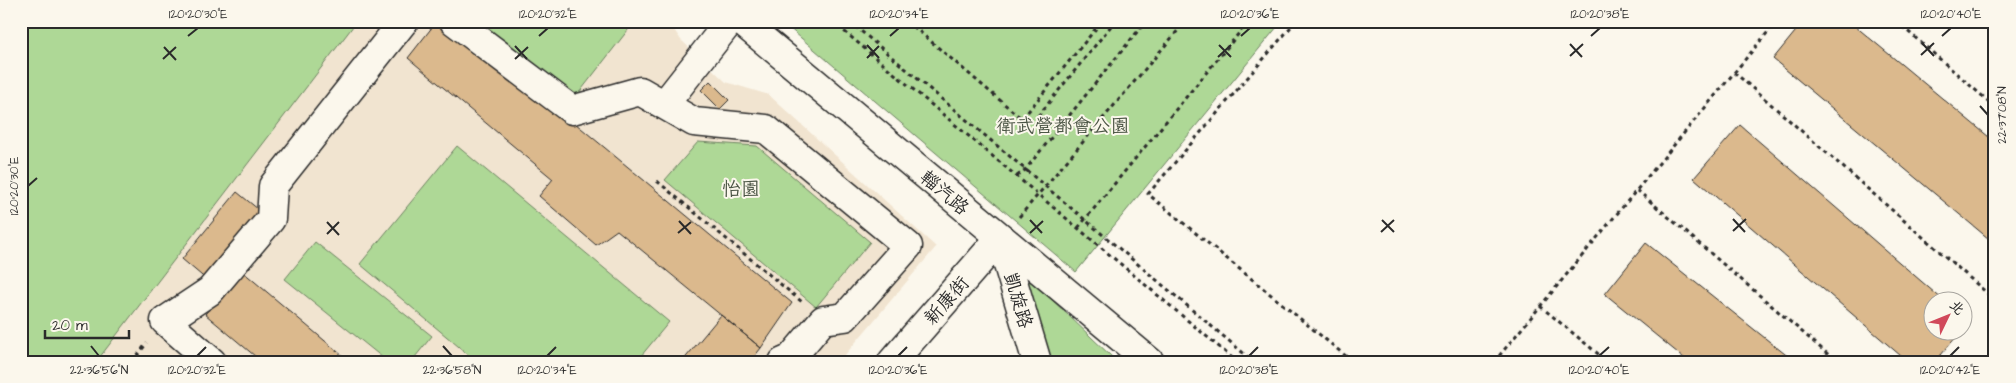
<svg xmlns="http://www.w3.org/2000/svg" width="2016" height="383" font-family="'Architects Daughter','LXGW WenKai TC',sans-serif">
	<rect width="100%" height="100%" fill="#fbf7ec"/>
	<filter id="ink" filterUnits="userSpaceOnUse"><feTurbulence type="fractalNoise" baseFrequency=".02" numOctaves="2"/><feDisplacementMap in="SourceGraphic" scale="10" xChannelSelector="R" yChannelSelector="G"/><feConvolveMatrix kernelMatrix="1 2 1 2 8 2 1 2 1" color-interpolation-filters="sRGB"/></filter>
	<g filter="url(#ink)">
		<path fill="#f1e4d0" d="M21,21H668L681,40L726,82L769,95L936,247L839,362H21Z"/>
		<path fill="#aed896" stroke="#6c8260" d="M25,21H357L96,362H21V25Z
			M477,21H635L575,98Z
			M781,21H1282L1076,272Z
			M698,142L757,146L870,242L816,307L665,180Z
			M457,146L669,322L636,362H477L360,264Z
			M315,242L432,336L411,362H388L285,279Z
			M1025,274L1112,357L1108,362H1052Z"/>
		<path fill="#dbb98d" stroke="#2b2b2b" d="M437,21H452L792,303L761,348L617,230L596,245L539,196L553,179L408,58Z
			M1804,21H1849L1995,142V244L1773,59Z
			M710,81L729,100L720,109L701,90Z
			M1740,125L1943,300H1934V330H1962L1935,362H1908L1694,178Z
			M237,192L264,214L208,281L182,259Z
			M1646,243L1795,362H1689L1605,294Z
			M242,271L350,362H262L205,314Z
			M721,315L761,348L750,362H682Z
			M1964,318L1969,323L1964,329Z"/>
		<g fill="none" stroke-linecap="round" stroke-linejoin="round">
			<defs>
				<path id="minor" d="M454,21L572,110L640,91L694,122L766,129L908,246L845,317L823,320L790,359L783,362
					M741,21L1150,362
					M664,105L730,21
					M1000,238L1037,362
					M212,362L165,321L210,291L271,219L273,186L404,21
					M892,362L1000,238"/>
			</defs>
			<use href="#minor" stroke="#2b2b2b" stroke-width="31"/>
			<path stroke="#2b2b2b" stroke-width="3" stroke-dasharray="4 4" stroke-linecap="butt" d="M832,21L1237,362
				M849,21L1254,362
				M907,21L1022,119L1102,21
				M1296,21L1148,194L1353,362
				M1896,21L1995,107
				M1734,72L1995,300
				M1038,116L1115,21
				M1017,176L1025,170L1146,21
				M657,181L802,302
				M1637,190L1837,362
				M1019,217L1186,21
				M1078,228L1249,21
				M1540,306L1608,362
				M132,362L147,343
				M1494,362L1777,21"/>
			<use href="#minor" stroke="#fbf7ec" stroke-width="28"/>
		</g>
	</g>
	<path fill="none" stroke="#2b2b2b" stroke-width="2" d="M188,36L198,28M539,36L548,28M890,36L899,28M1241,36L1250,28M1591,36L1600,28M1942,36L1951,28M1922,43L1934,56M1570,44L1582,57M867,45L879,58M1219,45L1231,57M515,46L527,59M164,47L176,60M1921,55L1934,43M1570,56L1583,44M1218,57L1231,45M867,58L879,46M163,59L176,47M515,59L528,47M1980,106L1988,115M28,186L37,178M1733,219L1745,232M1030,220L1042,233M1382,220L1394,232M679,221L691,234M327,222L339,235M1733,231L1746,219M1381,232L1394,220M678,233L691,222M1030,233L1043,221M327,234L339,222M91,346L99,356M443,346L452,356M197,356L206,347M547,356L556,347M898,356L907,347M1249,356L1258,347M1599,356L1609,347M1950,356L1959,347"/>
	<g text-anchor="middle" stroke-width="4" stroke-linejoin="round" paint-order="stroke">
		<g font-size="19" fill="#4c5646" stroke="#fbf7ec">
			<text x="1063" y="132">衛武營都會公園</text>
			<text x="741" y="195">怡園</text>
		</g>
		<g font-size="19" fill="#2b2b2b" stroke="#fbf7ec">
			<text transform="translate(945 192) rotate(40)" y="7">輜汽路</text>
			<text transform="translate(946 300) rotate(-49)" y="7">新康街</text>
			<text transform="translate(1019 300) rotate(73)" y="7">凱旋路</text>
		</g>
	</g>
	<rect width="2016" height="383" fill="none" stroke="#fbf7ec" stroke-width="55"/>
	<g transform="translate(1948 316) rotate(47)"><circle r="24" fill="#fbf7ec" stroke="#a8a59f"/>
	<path d="M0-4L9 19L0 12L-9 19Z" fill="#d1495b"/>
	<text y="-8" font-size="14" font-weight="bold" text-anchor="middle" fill="#2b2b2b">北</text>
	</g>
	<path d="M45 330v8h84v-8" fill="none" stroke="#2b2b2b" stroke-width="2.5"/>
	<text x="52" y="330" font-size="15" fill="#2b2b2b" stroke="#fbf7ec" stroke-width="4" paint-order="stroke">20 m</text>
	<rect x="28" y="28" width="1960" height="328" fill="none" stroke="#2b2b2b" stroke-width="2"/>
	<g font-size="12" text-anchor="middle" fill="#2b2b2b">
		<text x="198" y="18">120°20'30"E</text>
		<text x="548" y="18">120°20'32"E</text>
		<text x="899" y="18">120°20'34"E</text>
		<text x="1250" y="18">120°20'36"E</text>
		<text x="1600" y="18">120°20'38"E</text>
		<text x="1951" y="18">120°20'40"E</text>
		<text transform="translate(2002 115) rotate(-90)" y="4">22°37'08"N</text>
		<text transform="translate(14 186) rotate(-90)" y="4">120°20'30"E</text>
		<text x="99" y="374">22°36'56"N</text>
		<text x="197" y="374">120°20'32"E</text>
		<text x="452" y="374">22°36'58"N</text>
		<text x="547" y="374">120°20'34"E</text>
		<text x="898" y="374">120°20'36"E</text>
		<text x="1249" y="374">120°20'38"E</text>
		<text x="1599" y="374">120°20'40"E</text>
		<text x="1950" y="374">120°20'42"E</text>
	</g>
</svg>
